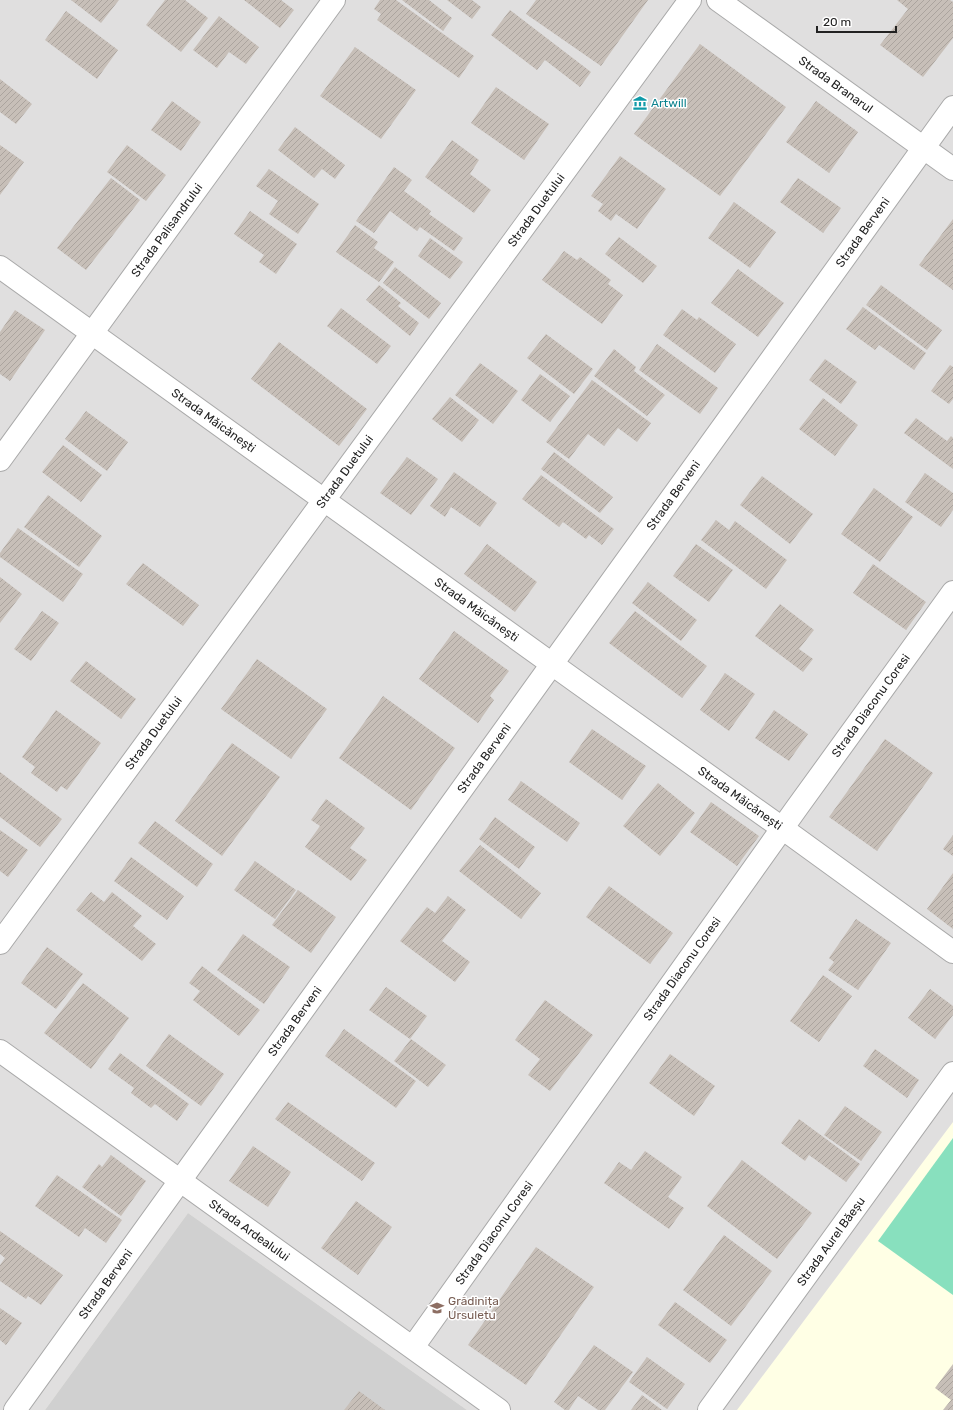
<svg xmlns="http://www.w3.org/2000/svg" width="953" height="1410" font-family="Rubik,sans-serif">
	<defs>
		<pattern id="building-hatch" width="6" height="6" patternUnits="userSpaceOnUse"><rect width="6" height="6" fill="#c7bfb8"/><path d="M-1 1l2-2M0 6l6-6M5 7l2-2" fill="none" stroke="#aba49e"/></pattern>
	</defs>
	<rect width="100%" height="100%" fill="#f2efe9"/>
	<path fill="#e0dfdf" d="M0,0H953V1410H467L188,1213L45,1410H0Z"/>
	<path fill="#ffffe5" d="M953,1122V1410H737Z"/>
	<path fill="#d0d0d0" d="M188,1213L467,1410H45Z"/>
	<path fill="#88e0be" d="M953,1138V1295L878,1241Z"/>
	<path fill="url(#building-hatch)" d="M71,0H119L101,23Z
		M165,0H185L208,18L181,52L146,25Z
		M244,0H281L294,10L280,28Z
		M380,0H396L474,56L459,78L377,20L381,14L374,9Z
		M402,0H429L452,18L443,31Z
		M447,0H472L481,7L472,19Z
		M536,0H648L601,66L526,14Z
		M897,0H950L953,2V38L923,77L880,45L908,9Z
		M510,10L591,72L580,87L545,60L537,70L491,35Z
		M66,11L118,50L97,79L45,40Z
		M219,16L259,47L246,64L229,52L217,68L193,50Z
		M700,44L786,107L720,196L634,134Z
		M355,47L416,90L381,139L320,96Z
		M0,79L32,104L16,124L0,112Z
		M496,87L549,124L524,160L471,123Z
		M172,101L201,122L181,151L151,130Z
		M816,101L858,132L829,173L786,142Z
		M295,127L345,165L335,179L322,169L314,178L278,150Z
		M452,140L479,160L470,174L491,190L474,213L425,177Z
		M0,145L24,162L0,195Z
		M127,145L166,175L146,201L107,172Z
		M620,156L666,189L637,229L616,214L611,221L598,211L603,204L591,196Z
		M394,167L412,180L404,191L431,211L429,214L463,238L454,251L420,227L417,231L390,211L374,233L356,221Z
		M269,169L319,204L298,234L269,214L278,201L256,186Z
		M111,178L140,200L86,270L57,248Z
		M798,178L841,208L823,233L780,202Z
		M734,202L776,232L750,268L708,238Z
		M250,211L297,244L276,274L259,262L264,255L234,234Z
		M953,219V290L919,265Z
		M355,225L378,242L374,248L394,262L379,282L336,252Z
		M619,237L657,266L643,283L605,254Z
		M430,238L463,262L450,279L418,256Z
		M564,251L577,260L580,257L611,280L608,284L623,295L602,324L542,280Z
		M395,267L441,303L429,319L383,283Z
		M738,269L784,303L758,337L711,303Z
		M379,285L401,303L398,306L419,323L410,336L366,300Z
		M881,285L942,330L927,350L866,305Z
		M863,307L926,353L914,370L879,345L875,350L846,329Z
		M341,308L391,346L377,364L327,326Z
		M682,309L697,320L699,317L736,344L715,373L663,335Z
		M15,310L45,330L10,381L0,374V332Z
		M546,334L593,369L574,394L527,358Z
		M279,342L367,409L339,446L251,379Z
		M657,344L718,388L700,414L639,370Z
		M614,349L636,367L634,371L665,395L647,416L594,376Z
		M825,359L857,382L841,404L809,380Z
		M480,363L518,391L493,424L455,395Z
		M950,365L953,367V399L949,404L931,391Z
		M540,374L570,396L550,422L521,400Z
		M592,380L651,423L637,442L618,428L604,446L588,434L569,459L546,442Z
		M450,397L479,420L462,442L432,419Z
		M823,398L858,425L835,456L799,429Z
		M86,411L128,442L107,471L65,439Z
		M916,418L947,441L951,436L953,438V469L904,433Z
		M63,445L102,475L81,502L42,472Z
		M554,452L613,497L600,513L541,469Z
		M407,457L438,479L411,515L380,493Z
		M454,472L497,503L480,527L451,507L445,517L430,506Z
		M925,473L953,493V510L941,527L905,502Z
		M541,475L614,529L602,545L589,535L586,539L563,522L559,527L522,499Z
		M762,476L813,514L790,544L740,505Z
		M874,488L913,517L880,562L841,534Z
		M48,495L102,536L79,567L24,527Z
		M716,520L729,530L735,521L787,560L766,589L701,540Z
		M18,528L83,574L63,602L0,557V553Z
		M487,544L537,582L515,612L464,574Z
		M696,544L733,570L709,602L673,576Z
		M143,563L199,605L183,626L126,584Z
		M873,564L926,602L906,630L853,593Z
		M0,577L22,594L0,623Z
		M648,582L697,620L681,641L632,603Z
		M780,604L814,630L799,649L813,659L803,672L755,636Z
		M42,611L59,623L31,661L14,649Z
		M635,611L707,666L682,698L609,643Z
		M454,631L509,671L490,696L494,700L478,723L419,679Z
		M257,659L327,709L291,759L221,709Z
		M86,661L136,699L121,719L70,681Z
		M725,673L755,694L729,731L700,710Z
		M383,696L455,748L411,810L339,758Z
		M56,710L101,743L67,790L61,786L57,792L31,773L35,767L22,757Z
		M774,710L808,734L789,761L755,738Z
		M592,729L646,766L622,800L569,762Z
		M885,739L933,773L877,851L829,817Z
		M232,743L280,777L222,856L175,821Z
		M0,772L62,819L40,847L0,817Z
		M521,781L580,823L567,842L508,800Z
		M658,783L695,813L660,856L623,826Z
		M326,799L365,828L350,848L367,860L351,881L305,847L320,826L311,820Z
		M711,802L759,836L737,866L690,832Z
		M495,817L535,847L519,869L479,839Z
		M155,821L213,864L197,887L138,843Z
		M0,830L28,850L8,877L0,871Z
		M953,835V856L943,849Z
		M480,845L541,893L521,919L459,871Z
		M131,857L184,896L167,920L114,881Z
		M255,861L296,890L275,919L234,890Z
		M953,873V929L927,909Z
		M609,886L673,933L650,964L586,917Z
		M298,890L336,917L311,953L272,925Z
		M91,892L104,902L112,892L142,916L133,926L156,944L142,961L76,910Z
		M448,896L466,910L442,941L470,962L455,982L400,941L427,907L435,913Z
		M856,919L891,943L858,990L828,970L834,962L829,958Z
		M243,934L290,967L264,1004L217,970Z
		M47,947L83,974L56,1009L21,983Z
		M202,966L260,1010L239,1036L193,1000L200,991L189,983Z
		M823,975L852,996L819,1042L790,1021Z
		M83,983L129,1018L91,1069L44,1033Z
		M386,987L427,1016L410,1039L369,1010Z
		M930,989L953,1006V1015L935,1039L908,1018Z
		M545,1000L593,1035L550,1091L528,1075L540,1059L515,1040Z
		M344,1029L416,1081L396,1108L325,1056Z
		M169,1034L224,1074L201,1106L146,1066Z
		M411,1039L446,1065L428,1087L394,1061Z
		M875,1049L919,1080L907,1098L863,1066Z
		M120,1053L189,1104L177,1121L155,1104L151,1108L131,1093L134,1088L108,1069Z
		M670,1054L715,1086L694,1116L649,1083Z
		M288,1102L375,1163L362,1181L275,1119Z
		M845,1106L882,1132L861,1161L824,1135Z
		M799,1119L860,1164L846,1182L809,1155L805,1161L781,1143Z
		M253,1146L291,1172L268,1207L229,1181Z
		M645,1151L682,1177L668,1197L684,1208L669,1229L604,1183L619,1162L631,1170Z
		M111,1155L146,1181L121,1216L82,1187L99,1164L102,1167Z
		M742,1160L812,1213L777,1259L707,1206Z
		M57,1175L122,1220L106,1243L85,1228L79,1237L35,1206Z
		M356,1201L392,1227L358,1275L321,1248Z
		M0,1231L63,1275L41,1305L28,1296L26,1299L0,1281V1265L5,1258L0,1254Z
		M724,1235L772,1271L731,1326L683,1290Z
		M536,1247L594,1287L526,1385L468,1345Z
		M675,1302L727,1340L710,1363L658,1325Z
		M0,1308L22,1323L6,1345L0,1340Z
		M594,1345L633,1372L605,1410H598L578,1396L569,1410H565L554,1402Z
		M647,1357L685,1384L667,1409L629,1382Z
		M953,1364V1410H943L951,1400L935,1388Z
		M359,1391L385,1410H344Z
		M642,1395L662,1410H631Z"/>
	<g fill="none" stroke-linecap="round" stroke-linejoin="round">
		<defs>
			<g id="minor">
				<path id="s1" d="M718,0L953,169"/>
				<path id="s2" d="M0,267L577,682L782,828L953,952"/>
				<path id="s3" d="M0,460L334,0"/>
				<path id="s4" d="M0,943L690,0"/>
				<path id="s5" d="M0,1051L499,1410"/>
				<path id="s6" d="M413,1347L796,809L953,592"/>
				<path id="s7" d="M15,1410L953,107"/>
				<path id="s8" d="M709,1410L953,1073"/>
			</g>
		</defs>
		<use href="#minor" stroke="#a9a9a9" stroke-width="24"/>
		<use href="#minor" stroke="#fff" stroke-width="22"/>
	</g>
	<defs>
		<symbol id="museum-bare" viewBox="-9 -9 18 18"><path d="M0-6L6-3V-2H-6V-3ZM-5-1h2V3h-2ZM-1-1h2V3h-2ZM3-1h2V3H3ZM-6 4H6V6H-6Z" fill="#0f9aa8" stroke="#fff" stroke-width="2.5" paint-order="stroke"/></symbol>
		<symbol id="school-bare" viewBox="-9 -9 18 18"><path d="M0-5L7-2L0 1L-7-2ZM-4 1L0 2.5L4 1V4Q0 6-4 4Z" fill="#8d6e63" stroke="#fff" stroke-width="2.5" paint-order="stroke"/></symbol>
	</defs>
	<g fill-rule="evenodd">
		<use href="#museum-bare" x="630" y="93" width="20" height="20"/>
		<use href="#school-bare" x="427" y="1298" width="20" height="20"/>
	</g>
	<g text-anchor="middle" stroke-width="3" stroke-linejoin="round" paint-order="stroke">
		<g font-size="12" fill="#222" stroke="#fff">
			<text dy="4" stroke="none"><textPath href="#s1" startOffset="145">Strada Branarul</textPath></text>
			<text dy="4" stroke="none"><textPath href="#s4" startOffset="908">Strada Duetului</textPath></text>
			<text dy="4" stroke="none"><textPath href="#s3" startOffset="284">Strada Palisandrului</textPath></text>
			<text dy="4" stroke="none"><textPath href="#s7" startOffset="1451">Strada Berveni</textPath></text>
			<text dy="4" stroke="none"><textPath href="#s2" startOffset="263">Strada Măicănești</textPath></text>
			<text dy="4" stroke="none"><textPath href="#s4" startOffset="584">Strada Duetului</textPath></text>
			<text dy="4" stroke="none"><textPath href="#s7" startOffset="1127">Strada Berveni</textPath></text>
			<text dy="4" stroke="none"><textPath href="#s2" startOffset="587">Strada Măicănești</textPath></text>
			<text dy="4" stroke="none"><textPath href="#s6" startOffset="788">Strada Diaconu Coresi</textPath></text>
			<text dy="4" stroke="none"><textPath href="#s4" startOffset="260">Strada Duetului</textPath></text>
			<text dy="4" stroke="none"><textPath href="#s7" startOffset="803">Strada Berveni</textPath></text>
			<text dy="4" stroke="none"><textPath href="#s2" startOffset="911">Strada Măicănești</textPath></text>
			<text dy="4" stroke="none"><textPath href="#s6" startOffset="464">Strada Diaconu Coresi</textPath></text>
			<text dy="4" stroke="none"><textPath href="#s7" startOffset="479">Strada Berveni</textPath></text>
			<text dy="4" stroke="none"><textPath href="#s5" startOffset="307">Strada Ardealului</textPath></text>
			<text dy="4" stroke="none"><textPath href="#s6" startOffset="140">Strada Diaconu Coresi</textPath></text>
			<text dy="4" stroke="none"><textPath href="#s8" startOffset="208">Strada Aurel Băeșu</textPath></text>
			<text dy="4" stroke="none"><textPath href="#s7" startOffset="155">Strada Berveni</textPath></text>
		</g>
		<g font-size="12" fill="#0d838f" stroke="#fff" text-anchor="start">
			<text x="651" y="107">Artwill</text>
		</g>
		<g font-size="12" fill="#785e54" stroke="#fff" text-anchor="start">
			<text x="448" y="1305">Grădinița<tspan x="448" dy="14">Ursuletu</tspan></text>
		</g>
	</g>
	<path d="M817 26v6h79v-6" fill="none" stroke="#222222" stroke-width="2"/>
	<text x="823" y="26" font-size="12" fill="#222222" stroke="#ffffff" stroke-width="3" paint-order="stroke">20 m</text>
</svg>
